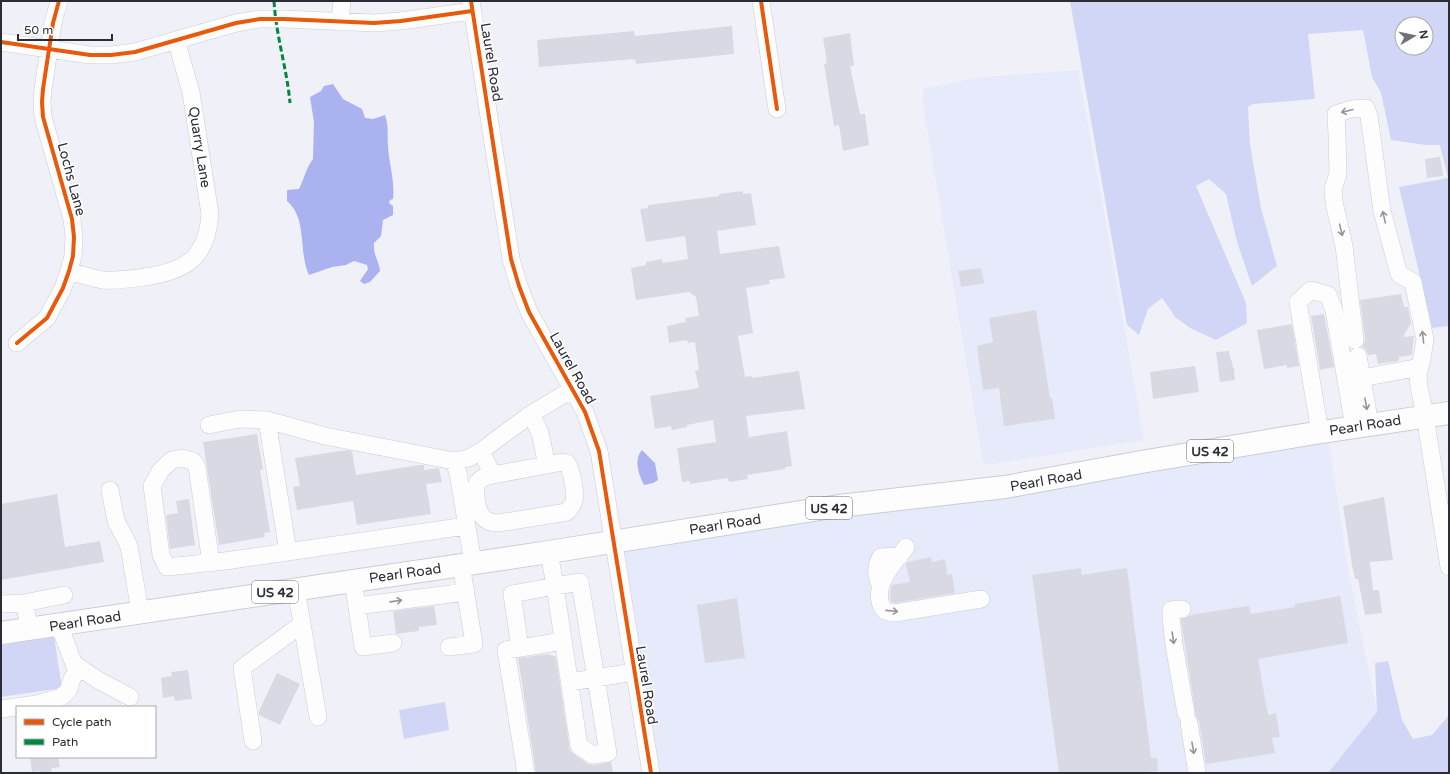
<svg xmlns="http://www.w3.org/2000/svg" width="1450" height="774" font-family="'Varela Round',sans-serif">
	<rect width="100%" height="100%" fill="#f0f1f8"/>
	<path fill="#e7eafa" d="M1078,70L1104,212L1144,440L986,465L983,462L922,99L923,89L973,78Z
		M1327,431L1349,574L1377,712L1328,773H651L614,542Z"/>
	<path fill="#d1d6f6" fill-rule="evenodd" d="M1070,1H1449V326L1432,328L1399,187L1448,178L1440,145H1426L1391,140L1381,93L1372,77L1363,30L1308,34L1315,99L1253,104L1248,107L1250,145L1261,208L1277,266L1252,286L1237,242L1226,194L1209,179L1196,186L1246,303L1247,323L1216,340L1190,328L1176,318L1162,298L1148,309L1139,335L1127,325ZM1402,24H1426V48H1402Z
		M54,636L62,688L1,697V645Z
		M1388,661L1402,720L1413,739L1432,735L1449,715V773H1328L1377,712L1375,663Z
		M445,702L449,730L404,739L399,710Z"/>
	<path fill="#abb2f0" d="M333,84L343,99L362,109L365,118L373,119L385,115C389,127 387,133 388,146C389,164 395,180 393,199L390,200L389,203L393,206V215L383,220L381,236L374,243C373,256 379,260 380,271L370,282L364,284L360,281L368,269L367,265L354,261L346,265L332,267L309,275C298,252 308,219 287,201V190L299,189C304,179 306,168 313,159L314,122L310,97L321,91L324,86Z
		M642,450L655,463L658,480L653,483L644,485C639,475 633,460 642,450Z"/>
	<path fill="#d8d9e3" d="M732,26L734,54L636,64L635,59L539,67L537,40L634,31L635,36Z
		M850,33L854,66H850L860,114H865L869,145L843,151L839,125L834,126L824,64L827,63L823,38Z
		M1440,157L1443,176L1427,178L1425,159Z
		M743,191V194L751,193L756,225L717,231L720,254L779,246L785,278L769,280L770,284L746,288L753,333L738,336L745,377L752,376V378L799,371L805,409L746,416L749,437L787,431L792,466L785,467V469L747,475L748,479L729,482L728,478L690,484V481L682,482L677,448L716,442L713,420L687,425V427L672,430L671,426L655,429L650,396L699,388L695,371L699,370L695,342L688,343L687,340L669,343L667,326L686,322L685,318L699,316L696,297L689,292L636,300L631,268L646,265V262L662,259L663,263L688,259L685,236L646,242L640,209L648,208V205L719,196V194Z
		M981,268L984,283L961,287L958,271Z
		M1401,294L1404,307H1408L1411,323L1403,337L1414,336L1412,355L1399,357V361L1378,364L1376,354L1368,355L1366,350L1362,347L1364,344L1365,339L1360,300Z
		M1036,310L1050,398H1052L1055,419L1004,426L999,388L983,390L977,346L993,342L989,318Z
		M1324,314L1334,367L1320,370L1311,316Z
		M1292,324L1299,366L1287,368V365L1264,369L1257,330Z
		M1229,351L1231,361H1232L1233,368H1234L1235,380L1220,382L1216,352Z
		M1195,366L1199,392L1153,399L1150,372Z
		M257,434L263,469L260,470L270,532L264,533L265,537L219,545L203,442Z
		M347,450L352,451L356,475L420,465H424V470L439,468L442,482L426,484L431,514L357,525L353,501L297,510L293,487L300,486L295,458Z
		M57,494L65,547L100,541L104,562L1,580V504Z
		M1384,497L1393,560L1370,562L1373,590H1379L1382,613L1365,615L1358,579H1355L1352,565L1343,506Z
		M189,499L195,545L170,549L166,515L178,513L176,501Z
		M931,557L932,562L945,559L947,575L952,574L955,593L895,603L891,602L890,594L892,585L910,582L906,564L908,562Z
		M1081,568L1082,575L1127,568L1151,758H1157L1158,771L1138,773H1059L1032,575Z
		M1340,596L1348,643L1258,659L1268,715L1276,713L1280,737L1272,738L1275,753L1206,764L1199,721L1196,716L1181,619L1195,614L1249,606L1251,614L1295,607V604Z
		M737,598L745,658L705,663L697,605Z
		M434,606L437,625L419,627V631L396,634L393,611Z
		M548,654L556,657L570,751L588,764L594,765L611,762L613,773H536L518,658Z
		M188,670L192,699L175,701L174,696L163,698L161,678L172,676L171,672Z
		M277,673L300,684L280,725L259,715V711Z
		M30,757H58L60,767L52,768L51,773H41L39,771L32,772Z"/>
	<g fill="none" stroke-linecap="round" stroke-linejoin="round">
		<defs>
			<path id="minor" d="M471,1L511,259L519,286L529,312L585,412L599,451L651,773
				M761,1L777,109
				M340,22L342,1
				M1,42L90,55H111L135,52L236,23L260,19H284L374,23L401,21L472,11
				M69,271C80,274 91,278 102,280C117,281 130,279 145,277C186,271 207,258 210,214L191,92L176,40
				M1355,340L1344,246L1334,202L1333,189L1338,174L1337,135L1336,114L1351,109L1366,108L1369,116L1382,211L1399,274L1413,282L1425,339L1422,359L1418,375L1419,387L1425,416L1449,567
				M17,343L47,318L63,288L69,271L73,256L74,237L72,219L43,117L42,102L43,89L53,23L59,1
				M1358,356L1370,425
				M1362,378L1420,367
				M267,420L288,552
				M209,425L240,419L267,420L325,436L454,461
				M1320,432L1298,302L1311,290L1328,295L1334,310L1354,427
				M481,451L493,475L547,465L540,433L531,414
				M493,475C488,476 482,477 479,481C472,487 477,509 482,516C486,522 493,523 499,523L567,512C570,508 573,505 574,501C576,493 572,471 567,463L562,462L547,465
				M110,490L116,521L129,546L140,612
				M906,547C895,562 876,581 880,601C882,611 886,612 895,613L981,599
				M549,552L555,586L580,582L596,678L634,672
				M211,563L197,467L193,461L182,458L172,460L161,470L152,486L161,555L167,567L225,561L466,526
				M473,563L458,473L454,461L469,458L481,451L531,414L573,389
				M353,580L363,647L393,643
				M880,586C877,575 874,567 881,557L900,556
				M296,589L318,717
				M24,603L64,595
				M1,604L24,603L30,629
				M357,606L466,592
				M1182,609L1171,610V617L1174,645L1186,713
				M59,625L74,664L98,680L130,697
				M449,647L474,644L461,564
				M520,648L563,641
				M1,709L37,704L61,697L68,691L72,679L79,667
				M1189,723L1197,773
				M253,741L242,668L302,624
				M526,773L506,650L520,648L512,594L555,586L579,746L593,755L608,753L596,678L569,682"/>
			<path id="major" d="M1,633L549,552L839,506L1005,487L1141,462L1309,434L1449,413"/>
		</defs>
		<use href="#minor" stroke="#cbccd3" stroke-width="18"/>
		<use href="#major" stroke="#cbccd3" stroke-width="24"/>
		<use href="#minor" stroke="#fdfdfe" stroke-width="17"/>
		<use href="#major" stroke="#fdfdfe" stroke-width="22"/>
		<path stroke="#00873e" stroke-width="3" stroke-dasharray="6 3" stroke-linecap="butt" d="M274,1C276,36 287,69 290,103"/>
		<defs>
			<path id="cycleway" d="M471,1L511,259L519,286L529,312L585,412L599,451L651,773
				M761,1L777,109
				M1,42L90,55H111L135,52L236,23L260,19H284L374,23L401,21L472,11
				M17,343L47,318L63,288L69,271L73,256L74,237L72,219L43,117L42,102L43,89L53,23L59,1"/>
		</defs>
		<use href="#cycleway" stroke="#fff" stroke-width="6"/>
		<use href="#cycleway" stroke="#e8590c" stroke-width="4"/>
	</g>
	<defs><path id="oneway-shaft" d="M-6 0H5M1.5-3L5.5 0L1.5 3" fill="none" stroke-width="1.6" stroke-linecap="round" stroke-linejoin="round"/></defs>
	<g stroke="#94949a">
		<use href="#oneway-shaft" transform="translate(1347 111) rotate(166)"/>
		<use href="#oneway-shaft" transform="translate(1384 217) rotate(-103)"/>
		<use href="#oneway-shaft" transform="translate(1341 230) rotate(76)"/>
		<use href="#oneway-shaft" transform="translate(1423 337) rotate(-96)"/>
		<use href="#oneway-shaft" transform="translate(1366 404) rotate(80)"/>
		<use href="#oneway-shaft" transform="translate(396 601) rotate(-8)"/>
		<use href="#oneway-shaft" transform="translate(892 611) rotate(6)"/>
		<use href="#oneway-shaft" transform="translate(1173 638) rotate(82)"/>
		<use href="#oneway-shaft" transform="translate(1193 748) rotate(80)"/>
	</g>
	<g text-anchor="middle" stroke-width="3" stroke-linejoin="round" paint-order="stroke">
		<g fill="#fff" stroke="#6b6b72" stroke-width="1">
			<rect x="1187" y="440" width="46" height="22" rx="3"/>
			<rect x="806" y="497" width="46" height="22" rx="3"/>
			<rect x="252" y="581" width="46" height="22" rx="3"/>
		</g>
		<g font-size="13" font-weight="bold" fill="#2b2c35">
			<text x="1210" y="456">US 42</text>
			<text x="829" y="513">US 42</text>
			<text x="275" y="597">US 42</text>
		</g>
		<g font-size="14" fill="#2b2c35" stroke="#fff">
			<text transform="translate(492 62) rotate(81)" y="5">Laurel Road</text>
			<text transform="translate(200 147) rotate(81)" y="5">Quarry Lane</text>
			<text transform="translate(72 179) rotate(75)" y="5">Lochs Lane</text>
			<text transform="translate(573 368) rotate(61)" y="5">Laurel Road</text>
			<text transform="translate(1365 425) rotate(-9)" y="5">Pearl Road</text>
			<text transform="translate(1046 480) rotate(-10)" y="5">Pearl Road</text>
			<text transform="translate(725 524) rotate(-9)" y="5">Pearl Road</text>
			<text transform="translate(405 573) rotate(-8)" y="5">Pearl Road</text>
			<text transform="translate(85 621) rotate(-9)" y="5">Pearl Road</text>
			<text transform="translate(647 685) rotate(81)" y="5">Laurel Road</text>
		</g>
	</g>
	<rect width="1450" height="774" fill="none" stroke="#2b2c35" stroke-width="4"/>
	<rect x="16" y="706" width="140" height="52" fill="#ffffff" stroke="#aaabae"/>
	<rect x="24" y="719" width="20" height="6" fill="#e8590c" stroke="#aaabae"/>
	<text x="52" y="726" font-size="12" fill="#2b2c35">Cycle path</text>
	<rect x="24" y="739" width="20" height="6" fill="#00873e" stroke="#aaabae"/>
	<text x="52" y="746" font-size="12" fill="#2b2c35">Path</text>
	<g transform="translate(1414 36) rotate(81)"><circle r="19" fill="#ffffff" stroke="#aaabae"/>
	<path d="M0-3L7 15L0 10L-7 15Z" fill="#707179"/>
	<text y="-6" font-size="11" font-weight="bold" text-anchor="middle" fill="#2b2c35">N</text>
	</g>
	<path d="M18 34v6h94v-6" fill="none" stroke="#2b2c35" stroke-width="2"/>
	<text x="24" y="34" font-size="12" fill="#2b2c35" stroke="#ffffff" stroke-width="3" paint-order="stroke">50 m</text>
</svg>
